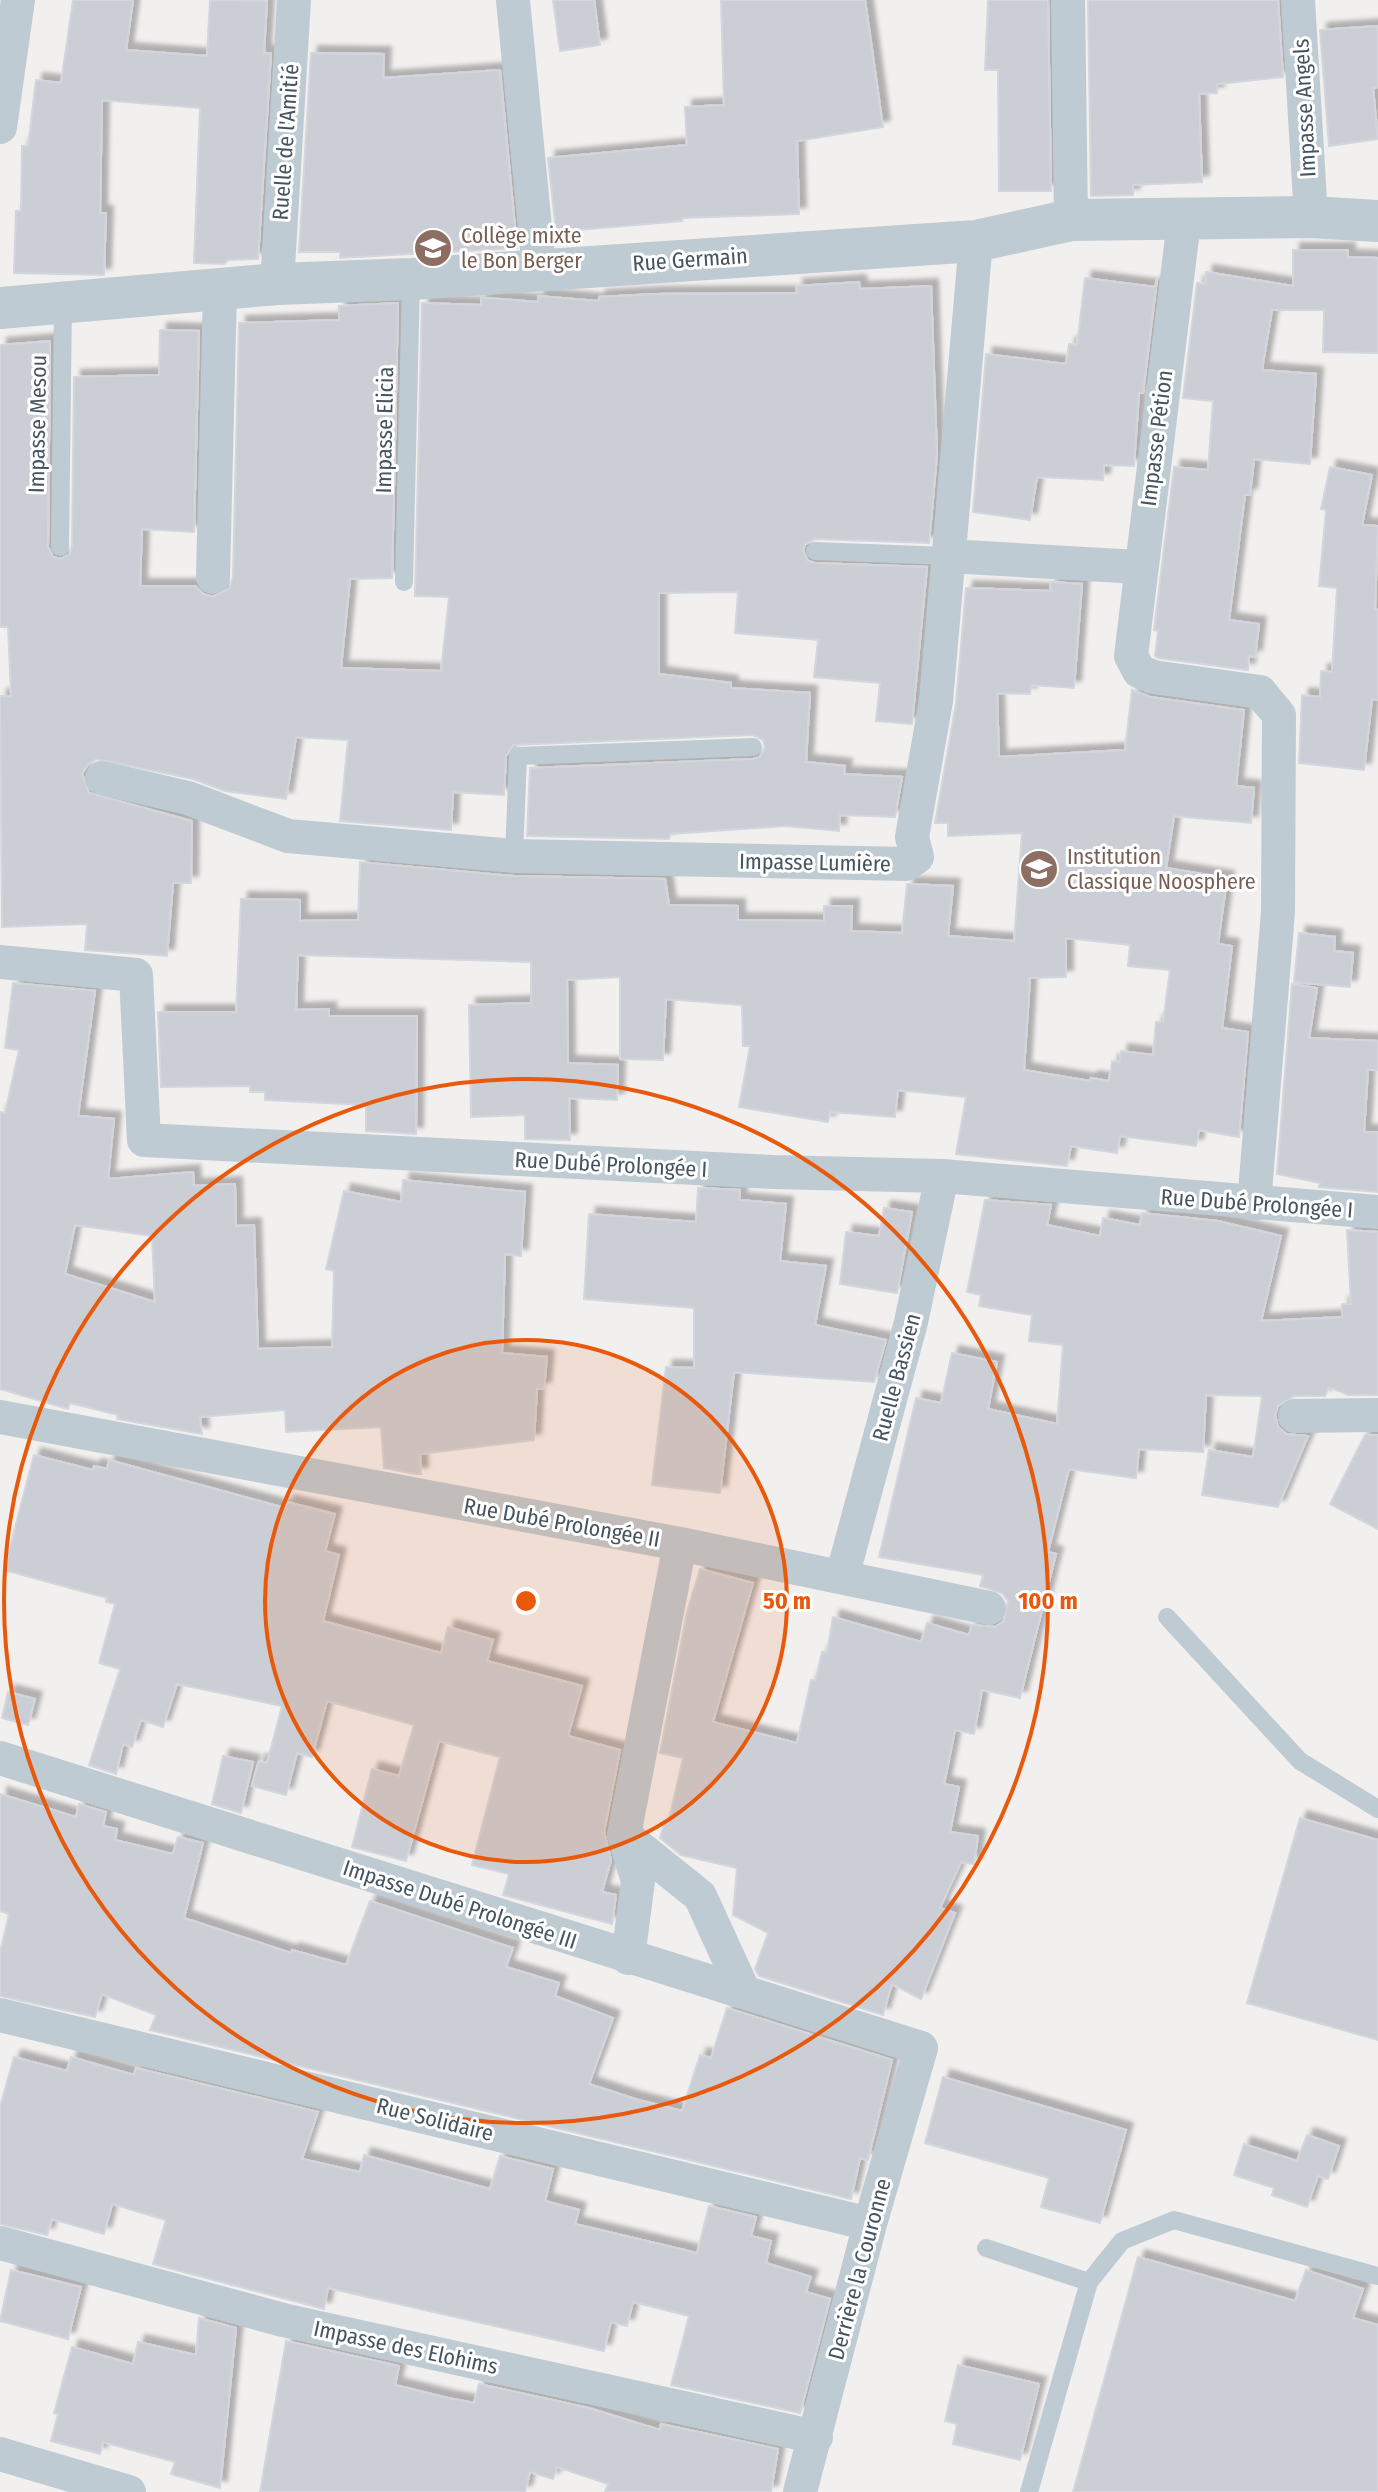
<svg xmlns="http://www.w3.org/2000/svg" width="1378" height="2492" font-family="'Fira Sans Condensed',sans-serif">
	<defs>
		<filter id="shadow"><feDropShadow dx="7" dy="-7" stdDeviation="2" flood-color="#0004"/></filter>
	</defs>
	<rect width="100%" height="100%" fill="#f2efef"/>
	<path fill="#cbced5" stroke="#d3d6dc" stroke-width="2" fill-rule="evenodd" filter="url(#shadow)" d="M73,0H133L126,50L207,56L210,0L267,1L264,53H271L258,259L228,260L224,264L194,263L200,108L102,100L100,213H106L104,275L14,273L16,211H21L22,146H28L36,80L61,83Z
		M553,0H594L600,45L560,51Z
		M721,0H865L883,127L797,141L799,214L682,218V221L556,232L548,158L687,145L685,107L724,105Z
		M988,0H1048L1051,191H999L998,70H985Z
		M1088,0H1278L1283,77L1217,84V93L1199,94L1202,182L1133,185V195L1091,196Z
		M1378,26V87L1373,88L1378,139L1329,146L1320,30Z
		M311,53L384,54L383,78L500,70L517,248L340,258V252H299Z
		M1293,250H1348V257L1378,258V353L1323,352L1324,310H1272L1262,370L1316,374L1310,464L1254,459L1250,495H1245L1229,620L1259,624L1255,657L1249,656L1248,670L1158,658L1155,656L1158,631L1154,630L1174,467L1208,470L1213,401L1183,398L1197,283L1205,284L1206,272L1293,286Z
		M1085,278L1155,287L1157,279L1143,393H1139L1134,466L1104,465L1103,480L1037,477L1030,520L973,512L986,354L1066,364L1069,344L1077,345Z
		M859,282L860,289L931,286L937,455L929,543L815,539L805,544L803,551L808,561L815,563L927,567L912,724L876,721L880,683L814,677L818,640L735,633L738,592L659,593V674L731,683V688L810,693L806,762L845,766L844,774L902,777L895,817L840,815L839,831L786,826L670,834L669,839L527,836L530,768L753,759L760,757L765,747L763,740L753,735L513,745L506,756L504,795L453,792L451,830L340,821L348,740L296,737L286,799L225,791L193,779L97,759L88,764L82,774L89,793L192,821L191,883H173L167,956L85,950L87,924L2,927L0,696H11L8,627H0V345L50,341L48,547L53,557L61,559L70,554L72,547L74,377L159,375L160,330L199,331L194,532L142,529L140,586H195L203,594L213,597L230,588L233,577L239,323L339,320V306L398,303L392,578L350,579L341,668L441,671L449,597L415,596L422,303L481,305V298H486L538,302V296L599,301V297L655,294L797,293L796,286Z
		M1330,467L1372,475L1362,525L1378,526L1375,609L1378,610V700L1372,699L1364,770L1299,763L1302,695L1320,697L1321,671L1332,672L1337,588L1319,586L1326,510L1321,509Z
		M1051,582L1082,584L1074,688L1031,685L1030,694L997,693L999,757L1125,750L1132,690L1150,697L1244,710L1236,786L1254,788L1251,823L1174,816L1166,868L1227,878L1218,944L1232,946L1222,1028L1248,1032L1239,1137L1199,1130L1196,1146L1120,1136L1117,1153L1071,1146L1067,1166L956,1154L966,1097L898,1090L895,1117L830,1112L828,1122L739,1107L750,1046H743L742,1005L666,999L663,1060L620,1059V977L567,980L568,1063L618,1065L617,1100L569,1098L570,1140L525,1139V1115L471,1117L469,1005L531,1003V962L298,955L296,1010L329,1009V1016H417L416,1134L366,1131V1105L265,1100V1092H250V1086L161,1087L158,1012H236L241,899L300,900V921L358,920L360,862L514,876L665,879L669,905L738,906V920L824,921V906H852L851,931L902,933L907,884L953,886L948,936L1014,941L1022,833L948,836V823H935L956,703L966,588L1050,591ZM1066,938L1130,945L1128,966L1170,970L1163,1022H1156L1153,1055L1121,1051L1120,1062L1112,1061L1109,1081L1091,1078L1090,1081L1024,1070L1030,978L1066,977Z
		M1299,933L1335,937L1334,951L1353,953L1350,987L1294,982Z
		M13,983L95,991L78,1116L114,1119L108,1179L193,1172L194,1186L235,1184L236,1226L254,1225L258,1349L332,1347L334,1271L326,1269L344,1191L401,1202L403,1180L525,1192L521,1256L505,1254L502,1353L547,1357L544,1389H537L534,1440L420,1454L421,1474H416L384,1468L381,1427L286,1432L285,1410L200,1417L202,1434L117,1419L118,1415L70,1403L68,1409L0,1389V1112L5,1113L19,1050L5,1048ZM75,1225L152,1236L155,1302L65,1274Z
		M1292,984L1317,988L1309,1038L1378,1041V1070H1368L1364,1132H1378V1192L1319,1187L1320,1183L1277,1174Z
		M698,1188L740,1190L739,1200L786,1204L780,1261L826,1266L815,1325L886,1340L874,1382L734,1372L720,1493L652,1485L666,1367L694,1368V1308L584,1299L589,1214L696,1222Z
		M985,1200L1051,1205L1047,1225L1100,1236L1103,1218L1140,1225L1142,1213L1218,1221L1281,1236L1261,1321L1342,1317V1304H1351L1347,1230L1378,1232V1395H1348L1329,1387L1325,1396H1294L1278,1406L1275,1415L1278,1427L1286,1434L1308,1436L1278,1507L1202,1495L1209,1450L1253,1457L1262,1396L1206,1395L1203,1452L1139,1449L1136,1478L1069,1469L1048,1552L1056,1554L1020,1698L982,1690L974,1734L955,1730L944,1784L959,1787L950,1832L978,1836L974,1864L961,1862L940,1908L955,1913L921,1999L892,1984L883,2015L759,1976L755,1969L768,1933L733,1915L737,1868L681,1855L660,1838L664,1823L668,1824L683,1758L660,1753L687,1612L700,1569L753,1583L713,1722L797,1743L811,1680L815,1681L822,1652L827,1653L833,1617L921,1642L927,1623L969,1635L972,1625L995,1627L1004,1621L1008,1601L1002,1593L980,1586L983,1575L879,1557L916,1398L941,1403L952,1353L997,1362L988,1409L1057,1424L1063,1345L1029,1341L1032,1315L979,1306L981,1295L967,1292Z
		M884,1208L912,1212L897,1293L840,1284L846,1232L879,1236Z
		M1365,1435H1378V1529L1330,1504Z
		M34,1455L93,1470L94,1466L107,1469L109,1460L285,1508L287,1502L335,1514L325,1551L339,1555L323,1621L441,1653L448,1627L493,1640L487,1661L582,1686L568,1736L620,1750L604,1832L611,1860L602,1892L616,1895L612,1924L503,1895L509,1874L472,1865L500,1757L439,1741L406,1861L352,1847L372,1769L399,1776L414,1725L327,1701L312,1757L297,1753L286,1795L252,1786L259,1761L267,1763L282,1706L177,1684L163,1727L141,1720L132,1747L123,1744L116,1774L89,1765L120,1669L99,1663L115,1604L106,1602L107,1598L4,1570Z
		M8,1692L35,1699L28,1725L2,1718Z
		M223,1756L253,1762L241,1813L212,1804Z
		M0,1794L76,1817L79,1804L106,1812L103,1826L117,1829L115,1840L173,1854L178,1837L203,1843L184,1918L291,1953L292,1950L346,1965L370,1901L513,1948L506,1967L559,1983L555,1996L613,2018L589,2084L635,2099L682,2111L700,2055L711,2058L727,2008L892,2060L868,2160L860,2158L851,2199L150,2030L156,2015L102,1994L95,2017L0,1996V1952L9,1914L0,1911Z
		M1300,1818L1378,1840V2040L1247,2003Z
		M14,2057L67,2071L71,2057L134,2075L136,2068L318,2112L302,2159L360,2172L364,2155L490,2189L500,2156L553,2169L545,2201L579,2210L575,2224L697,2253L709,2206L756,2217L751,2236L771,2241L766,2263L811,2277L806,2292L830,2299L800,2413L671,2385L689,2316L633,2302L627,2326L611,2322L604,2351L328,2288L324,2309L153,2264L166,2220L112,2204L104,2234L52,2219L47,2235L0,2224V2107Z
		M943,2077L1126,2130L1100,2223L1041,2207L1049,2178L925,2143Z
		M1307,2135L1339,2146L1328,2179L1318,2176L1307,2207L1272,2195L1274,2188L1234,2175L1244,2144L1297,2161Z
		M1138,2257L1295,2301L1306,2270L1363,2289L1353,2318L1378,2325V2492H1073Z
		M11,2270L81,2287L68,2339L0,2321Z
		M199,2318L236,2328L220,2488L171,2474L175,2462L103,2442L100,2454L51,2441L58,2414L54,2413L72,2347L133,2364L138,2342L196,2355Z
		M286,2341L399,2366L395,2385L448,2398L474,2403L479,2384L589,2408L660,2430L661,2424L778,2449L771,2492H605L608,2484L557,2467L553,2479L530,2472L525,2492H260Z
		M958,2365L1039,2384L1020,2460L953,2444L957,2424L945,2421Z"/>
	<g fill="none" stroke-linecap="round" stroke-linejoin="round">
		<path stroke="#becbd3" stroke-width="18" d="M60,547L63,303
			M815,551L948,556
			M404,582L411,279
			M514,856L518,756L753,747
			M1167,1617L1300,1761L1378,1809
			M986,2248L1089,2282
			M1029,2492L1089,2282L1122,2241L1174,2220L1378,2276"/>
		<path stroke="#becbd3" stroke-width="34" d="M513,0L539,269
			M1068,0L1071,220
			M1298,0L1311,217
			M0,127L18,0
			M1184,221L1131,656L1139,671L1153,677L1260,692L1279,715L1278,912L1254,1204
			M277,284L294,0
			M948,556L1139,567
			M213,577L220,289
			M102,778L188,798L288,836L514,856L906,864L917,857L912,837L936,701L976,241
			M0,962L136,975L144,1140L773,1172L942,1176L1378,1212
			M1295,1416L1378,1415
			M0,1417L680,1544L624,1835L700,1896L744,1992
			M680,1544L989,1608
			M842,1577L911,1322L942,1176
			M0,1758L921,2048L870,2224L800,2492
			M624,1835L638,1881L628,1958
			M0,2015L870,2224
			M0,2243L283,2320L816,2437
			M0,2454L129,2492"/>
		<path stroke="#becbd3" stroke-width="42" d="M0,308L277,284L411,279L976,241L1071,220L1311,217L1378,221"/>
	</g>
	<circle cx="526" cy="1601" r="261" fill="#e8590c" fill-opacity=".12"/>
	<g fill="none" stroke="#e8590c" stroke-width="4">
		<circle cx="526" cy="1601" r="261"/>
		<circle cx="526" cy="1601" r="522"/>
	</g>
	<defs>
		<symbol id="school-disc" viewBox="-11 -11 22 22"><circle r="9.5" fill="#8d6e63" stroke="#fff"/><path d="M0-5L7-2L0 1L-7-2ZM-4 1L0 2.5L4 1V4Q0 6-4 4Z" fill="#fff"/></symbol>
	</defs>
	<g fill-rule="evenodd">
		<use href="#school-disc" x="411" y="226" width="44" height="44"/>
		<use href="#school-disc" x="1017" y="847" width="44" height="44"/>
	</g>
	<g text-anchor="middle" stroke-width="6" stroke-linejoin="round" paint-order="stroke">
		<g font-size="22" fill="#45545f" stroke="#fff">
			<text transform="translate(1304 108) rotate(-93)" y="8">Impasse Angels</text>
			<text transform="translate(285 142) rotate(-86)" y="8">Ruelle de l'Amitié</text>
			<text transform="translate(690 259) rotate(-4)" y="8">Rue Germain</text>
			<text transform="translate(37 424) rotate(-89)" y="8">Impasse Mesou</text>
			<text transform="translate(384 430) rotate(-89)" y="8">Impasse Elicia</text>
			<text transform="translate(1156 438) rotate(-83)" y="8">Impasse Pétion</text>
			<text transform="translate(815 862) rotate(1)" y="8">Impasse Lumière</text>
			<text transform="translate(611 1164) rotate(3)" y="8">Rue Dubé Prolongée I</text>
			<text transform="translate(1257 1203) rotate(4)" y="8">Rue Dubé Prolongée I</text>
			<text transform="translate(896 1377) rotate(-75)" y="8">Ruelle Bassien</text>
			<text transform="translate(562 1522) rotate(10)" y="8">Rue Dubé Prolongée II</text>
			<text transform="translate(460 1904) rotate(18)" y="8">Impasse Dubé Prolongée III</text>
			<text transform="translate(435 2119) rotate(14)" y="8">Rue Solidaire</text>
			<text transform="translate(859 2269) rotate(-75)" y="8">Derrière la Couronne</text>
			<text transform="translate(406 2347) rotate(12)" y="8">Impasse des Elohims</text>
		</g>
		<g font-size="22" fill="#785e54" stroke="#fff" text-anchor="start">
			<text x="461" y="243">Collège mixte<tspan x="461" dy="25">le Bon Berger</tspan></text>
			<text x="1067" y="864">Institution<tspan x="1067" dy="25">Classique Noosphere</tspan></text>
		</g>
	</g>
	<circle cx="526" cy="1601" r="12" fill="#e8590c" stroke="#fff" stroke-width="4"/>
	<g font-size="24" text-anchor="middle" font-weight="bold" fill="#e8590c" stroke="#fff" stroke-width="6" stroke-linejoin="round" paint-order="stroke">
		<text x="787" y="1609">50 m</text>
		<text x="1048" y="1609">100 m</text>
	</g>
</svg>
